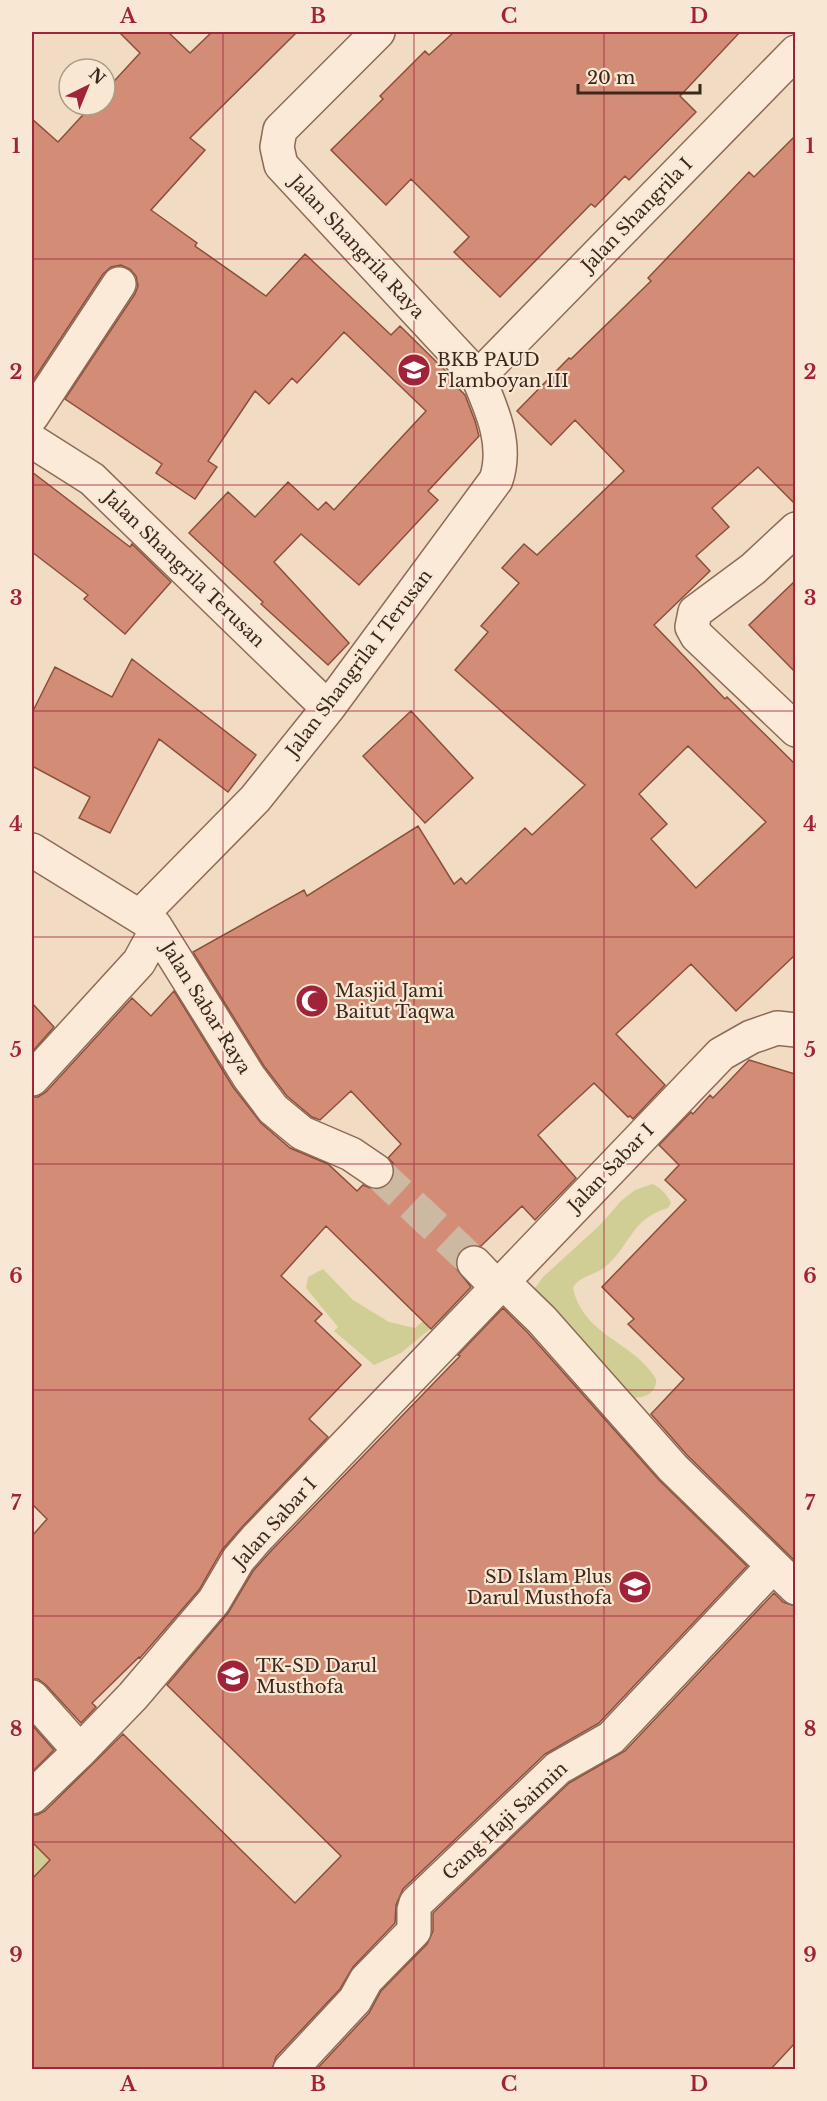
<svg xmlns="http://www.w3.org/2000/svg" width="827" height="2101" font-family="'Libre Baskerville',serif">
	<rect width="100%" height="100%" fill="#f1dcc3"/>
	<path fill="#d1ce95" d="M652,1184C660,1187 668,1195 671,1203L668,1208C630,1219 631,1246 604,1268C594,1275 578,1277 573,1288C584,1337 634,1341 656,1379C657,1392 646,1398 634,1398L536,1292L535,1288L543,1277L600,1225L621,1201L635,1190Z
		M323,1269L353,1300L389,1322L415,1328L455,1294L464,1295L458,1306L401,1353L374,1365L334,1331L338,1327L306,1288L308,1277Z
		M69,1782L78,1791L64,1846L32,1879V1817Z"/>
	<path fill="#d38d76" stroke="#8e4e3c" stroke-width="1.5" fill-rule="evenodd" d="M119,32H168L190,53L212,32H297L190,138L205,150L151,210L197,243L195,246L266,296L305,254L391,335L400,326L458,383L456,386L465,395L475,421L479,436L428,491L438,500L359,585L301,534L274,562L349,643L328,665L261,604L263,602L189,533L228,492L255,517L288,482L318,510L326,502L334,510L426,411L344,332L297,383L292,378L269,404L255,391L208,461L217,467L195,499L156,473L162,464L65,399L135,294L138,286L136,276L130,269L121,265L111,267L103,274L34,379L32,378V119L58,142L92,105H105V91L140,53Z
		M454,32H740L680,96L696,112L629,180L625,176L595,207L591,204L500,297L454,252L469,237L411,179L386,205L331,150L383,99L380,96L425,51L429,55Z
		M795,136V504L758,467L712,508L729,527L696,556L710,571L654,625L725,699L727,697L795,764V955L736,1011L691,964L616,1034L665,1085L633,1119L630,1116L628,1117L594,1083L538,1135L576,1178L535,1220L522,1206L481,1246L470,1245L461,1250L456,1258V1268L471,1287L431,1329L326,1226L281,1276L322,1314L315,1321L361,1365L309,1419L328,1437L242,1527L222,1550L199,1590L140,1658L139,1657L92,1703L96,1707L81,1723L46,1685L38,1679H32V1536L47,1519L32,1504V1097H38L46,1092L132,998L151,1016L174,991L233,1087L261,1123L290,1148L328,1164L357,1191L363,1185L375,1190L385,1188L391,1182L395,1172L393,1163L388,1158L401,1144L351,1091L320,1120L312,1117L287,1096L264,1066L193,952L304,890L307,896L418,826L454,884L461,878L466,884L525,828L532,835L585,785L455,670L488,632L481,626L519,583L502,568L524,544L537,555L624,471L575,420L551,445L517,411L569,358L571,359L651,281L648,278L749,172L754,177ZM688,746L766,822L696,888L651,839L667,824L639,794Z
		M32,472L130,547L132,544L171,582L125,634L84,599L88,595L32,552Z
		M795,581V672L749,625Z
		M132,659L256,755L228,792L159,739L110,833L79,818L90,797L32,766V713L55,667L112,697Z
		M411,711L473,778L425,823L363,756Z
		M32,1003L54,1027L32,1052Z
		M749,1060L795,1074V1561L687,1455L651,1414L684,1379L628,1324L634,1319L602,1287L686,1200L665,1180L679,1165L659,1145L691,1112L693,1114L710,1095L713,1098Z
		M503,1308L528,1333L659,1480L747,1566L599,1723L545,1754L403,1889L396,1905L395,1923L353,1967L340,1989L276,2057L272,2070H32V1879L50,1860L32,1842V1815H37L45,1811L123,1734L295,1903L341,1856L167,1685L228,1613L253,1571L270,1552L460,1356L458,1355Z
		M774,1593L783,1602L795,1606V2043L770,2070H316L369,2013L381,1991L427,1944L433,1931V1913L569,1783L625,1751Z
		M32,1725L54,1750L32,1772Z"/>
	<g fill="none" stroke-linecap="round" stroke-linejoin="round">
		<path stroke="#cdb8a2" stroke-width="33" stroke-dasharray="33 16" stroke-linecap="butt" d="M376,1171L474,1263"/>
		<defs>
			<path id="minor" d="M478,377L796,52
				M32,416L119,284
				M32,441L92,479L328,708
				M796,529L753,569L695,612L692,627L697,636L796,730
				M32,850L155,926L249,1077L273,1109L302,1133L351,1154L376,1171
				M140,916L255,799L328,708L496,480C508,445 492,410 478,377L281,165L277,147L280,130L378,32
				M32,1079L139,962L151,940L155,926
				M474,1263L497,1287
				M502,1281L542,1320L673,1468L796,1588
				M32,1697L80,1751
				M32,1797L80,1751L133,1696L214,1601L238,1560L256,1539L721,1054L751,1037L777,1028L796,1030
				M290,2070L355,2000L366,1980L414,1931V1910L416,1903L558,1768L611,1738L773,1566"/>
		</defs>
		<use href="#minor" stroke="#8d6b58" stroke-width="36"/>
		<use href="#minor" stroke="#fbead7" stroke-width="33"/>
	</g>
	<path fill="none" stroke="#a12339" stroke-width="1.5" stroke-opacity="0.55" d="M223,32V2070M414,32V2070M604,32V2070M32,259H796M32,485H796M32,711H796M32,937H796M32,1164H796M32,1390H796M32,1616H796M32,1842H796"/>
	<defs>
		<symbol id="school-disc" viewBox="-11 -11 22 22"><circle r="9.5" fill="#a12339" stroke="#f8e7d3"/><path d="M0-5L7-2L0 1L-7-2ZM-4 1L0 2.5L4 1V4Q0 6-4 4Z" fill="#fff"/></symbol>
		<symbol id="mosque-disc" viewBox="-11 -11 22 22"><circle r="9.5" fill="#a12339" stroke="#f8e7d3"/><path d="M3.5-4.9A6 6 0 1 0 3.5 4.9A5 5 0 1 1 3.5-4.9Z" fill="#fff"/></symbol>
	</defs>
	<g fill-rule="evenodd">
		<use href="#school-disc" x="395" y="351" width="38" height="38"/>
		<use href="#mosque-disc" x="293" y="982" width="38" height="38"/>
		<use href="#school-disc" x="616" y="1568" width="38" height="38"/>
		<use href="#school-disc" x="214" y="1657" width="38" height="38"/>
	</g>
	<g text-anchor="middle" stroke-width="4.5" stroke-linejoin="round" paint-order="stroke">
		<g font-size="18" fill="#3c271d" stroke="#f8e7d3">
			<text transform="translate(637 215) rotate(-46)" y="6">Jalan Shangrila I</text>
			<text transform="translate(357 247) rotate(47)" y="6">Jalan Shangrila Raya</text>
			<text transform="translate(184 569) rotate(44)" y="6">Jalan Shangrila Terusan</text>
			<text transform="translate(359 663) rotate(-53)" y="6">Jalan Shangrila I Terusan</text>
			<text transform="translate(206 1008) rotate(58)" y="6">Jalan Sabar Raya</text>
			<text transform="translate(611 1168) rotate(-46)" y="6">Jalan Sabar I</text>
			<text transform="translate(275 1523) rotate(-48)" y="6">Jalan Sabar I</text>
			<text transform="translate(505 1821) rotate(-43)" y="6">Gang Haji Saimin</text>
		</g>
		<g font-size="18" fill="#3c271d" stroke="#f8e7d3" text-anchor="start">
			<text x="437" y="366">BKB PAUD<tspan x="437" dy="21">Flamboyan III</tspan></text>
			<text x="335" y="997">Masjid Jami<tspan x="335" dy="21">Baitut Taqwa</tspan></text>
			<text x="612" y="1583" text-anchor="end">SD Islam Plus<tspan x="612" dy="21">Darul Musthofa</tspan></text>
			<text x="256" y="1672">TK-SD Darul<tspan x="256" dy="21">Musthofa</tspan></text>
		</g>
	</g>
	<rect width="827" height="2101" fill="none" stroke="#f8e7d3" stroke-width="66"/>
	<g transform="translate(87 87) rotate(43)"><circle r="28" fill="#f8e7d3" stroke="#ad9a8a" stroke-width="1.5"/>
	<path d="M0-4.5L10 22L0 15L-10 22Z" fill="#a12339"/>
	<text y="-9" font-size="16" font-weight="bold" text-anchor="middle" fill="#3c271d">N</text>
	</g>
	<path d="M578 84v9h122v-9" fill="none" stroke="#3c271d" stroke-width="3"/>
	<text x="587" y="84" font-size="18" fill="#3c271d" stroke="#f8e7d3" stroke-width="4.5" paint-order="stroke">20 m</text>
	<rect x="33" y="33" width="761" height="2035" fill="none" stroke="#a12339" stroke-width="2"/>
	<g font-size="20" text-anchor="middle" font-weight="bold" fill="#a12339">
		<text x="128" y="23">A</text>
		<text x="318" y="23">B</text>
		<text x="509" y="23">C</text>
		<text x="699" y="23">D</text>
		<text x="16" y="153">1</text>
		<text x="810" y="153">1</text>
		<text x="16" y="379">2</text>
		<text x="810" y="379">2</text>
		<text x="16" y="605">3</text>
		<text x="810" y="605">3</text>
		<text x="16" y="831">4</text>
		<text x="810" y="831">4</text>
		<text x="16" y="1057">5</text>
		<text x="810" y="1057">5</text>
		<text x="16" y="1283">6</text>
		<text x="810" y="1283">6</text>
		<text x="16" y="1510">7</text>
		<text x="810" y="1510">7</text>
		<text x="16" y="1736">8</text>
		<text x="810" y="1736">8</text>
		<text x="16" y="1962">9</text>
		<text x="810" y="1962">9</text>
		<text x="128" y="2091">A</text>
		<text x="318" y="2091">B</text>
		<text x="509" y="2091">C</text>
		<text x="699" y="2091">D</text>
	</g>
</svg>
